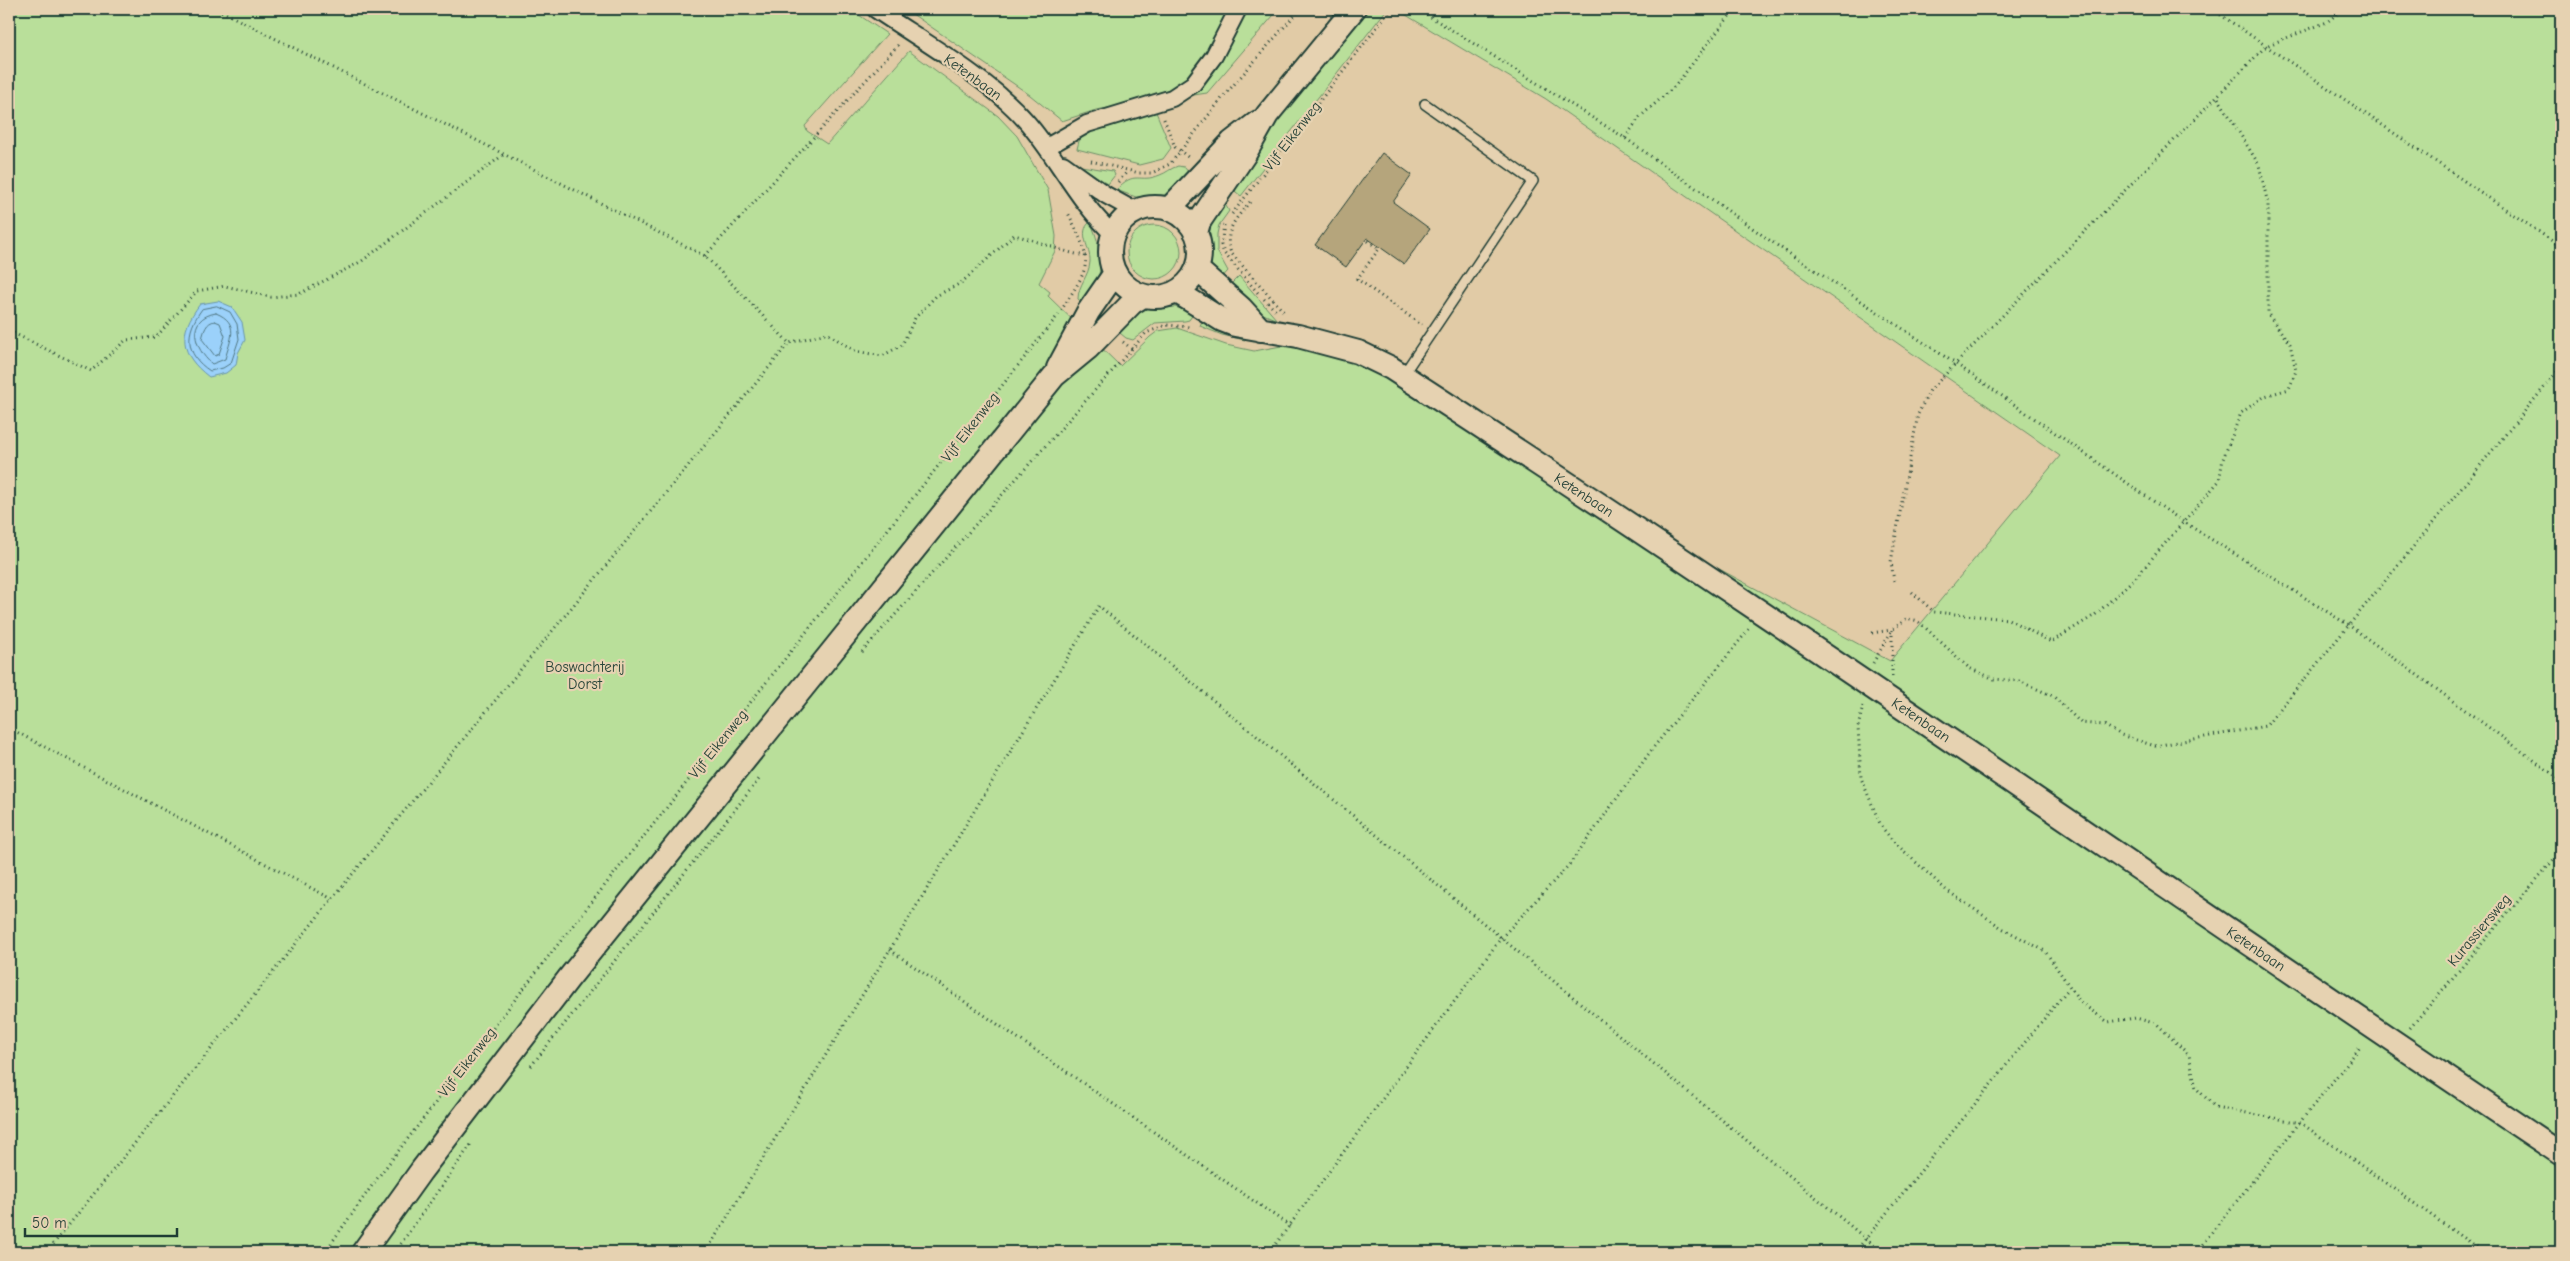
<svg xmlns="http://www.w3.org/2000/svg" width="2570" height="1261" font-family="'Comic Neue',sans-serif">
	<rect width="100%" height="100%" fill="#e1cba6"/>
	<filter id="ink" filterUnits="userSpaceOnUse"><feTurbulence type="fractalNoise" baseFrequency=".02" numOctaves="2"/><feDisplacementMap in="SourceGraphic" scale="10" xChannelSelector="R" yChannelSelector="G"/><feConvolveMatrix kernelMatrix="1 2 1 2 8 2 1 2 1" color-interpolation-filters="sRGB"/></filter>
	<g filter="url(#ink)">
		<path fill="#b9df9a" stroke="#6c8e67" d="M9,9H850L887,34L805,126L807,131L827,144L909,51L998,116L1017,136L1048,190L1056,236L1055,251L1039,283L1050,292L1048,296L1120,366L1150,337L1158,331L1177,328L1226,345L1254,351L1287,345L1360,363L1372,368L1419,400L1425,393L1591,500L1890,661L2060,456L1546,99L1396,9H2561V1252H9Z
			M905,9H1279L1207,93L1096,110L1062,121L1030,95Z
			M1366,9H1387L1241,196L1231,188L1249,159L1292,101Z
			M1156,112L1171,148L1163,159L1139,165L1077,149L1079,141L1087,133Z
			M1081,166L1113,171L1115,175L1108,184Z
			M1178,166L1184,167L1192,176L1167,195L1136,197L1116,190C1135,169 1139,184 1160,175C1166,173 1171,168 1178,166Z
			M1223,201L1229,211L1219,225L1217,234V251L1228,271L1219,281C1201,254 1207,227 1223,201Z
			M1090,222C1098,236 1102,259 1099,276C1096,285 1087,295 1082,303L1078,299C1078,285 1089,276 1090,262C1091,248 1077,233 1090,222Z
			M1127 252a27 27 0 1 1 54 0a27 27 0 1 1-54 0Z
			M1239,276L1277,320L1252,309L1227,288Z
			M1175,307L1194,313L1189,320L1185,321L1155,323L1133,340L1126,338L1115,329L1140,309Z
			M1203,318L1246,337L1245,340L1222,335L1200,326Z"/>
		<path fill="#9bd1fa" stroke="#6996ab" d="M218,301L232,307L242,322L245,340L238,353L236,365L226,373L209,377C179,354 178,333 200,304Z"/>
		<g fill="none" stroke-linecap="round" stroke-linejoin="round">
			<path stroke="#517883" stroke-width="1" d="M217,306L230,312L237,324L239,339L231,363L223,368L210,371C184,354 185,332 202,309Z
				M216,313C241,323 230,340 225,359L212,364C194,349 185,318 216,313Z
				M215,321L220,323L225,336L219,354L215,356L202,339C204,331 206,322 215,321Z"/>
		</g>
		<path fill="#b5a57c" stroke="#1f3d34" d="M1382,153L1412,175L1393,202L1430,229L1404,264L1367,238L1346,267L1315,245Z"/>
		<g fill="none" stroke-linecap="round" stroke-linejoin="round">
			<defs>
				<path id="lane" d="M1403,375L1533,181L1425,104"/>
				<path id="street" d="M875,9C922,41 988,78 1025,120C1057,156 1077,201 1113,234
					M1047,147L1087,124L1172,98L1193,84L1214,56L1238,9
					M1063,164L1106,195L1135,211"/>
				<path id="secondary" d="M1110 252a45 45 0 1 1 90 0a45 45 0 1 1-90 0Z
					M1169,209L1232,142L1258,122
					M1196,233L1199,222L1245,154L1267,115L1354,9
					M1197,269L1241,308L1261,330
					M1177,292L1222,320L1235,325L1298,336L1358,352L1391,368C1786,623 2170,893 2561,1154
					M1058,368L1088,312L1115,273
					M363,1252L421,1171L569,978L1054,376L1088,348L1132,303L1143,296"/>
			</defs>
			<use href="#lane" stroke="#1f3d34" stroke-width="12"/>
			<use href="#street" stroke="#1f3d34" stroke-width="20"/>
			<use href="#secondary" stroke="#1f3d34" stroke-width="26"/>
			<path stroke="#1f3d34" stroke-width="3" stroke-dasharray="1 4" stroke-linecap="butt" d="M217,9L705,256L789,343
				M1418,9L1625,138L1775,244L1956,364L2182,521L2350,626L2561,780
				M2212,9L2561,247
				M1164,119L1175,147L1188,157
				M1625,138L1640,117L1675,86L1735,9
				M1091,161L1139,173H1152L1170,164L1223,97L1300,9
				M1118,182L1128,171
				M1250,202C1236,218 1223,232 1231,253L1284,312
				M1232,214L1391,9
				M1224,225L1221,245L1224,253L1258,293
				M1368,241L1379,249L1357,279L1422,325
				M705,256L899,44
				M1264,299L1276,311
				M9,331L91,371L126,340L156,337L197,291L225,286L271,297L299,294L362,261L503,155
				M1123,342L1132,349
				M1894,581L1891,562L1918,414L1930,390L2266,46L2327,22L2343,9
				M1912,592L1934,612L2008,619L2051,642L2095,615L2136,577L2219,481L2223,459L2241,413L2265,396L2289,389L2296,371L2290,344L2268,314V204L2259,165L2217,96
				M1872,633L1891,630
				M862,652L1146,333L1166,325L1190,327
				M1873,663L1892,630L1907,618L1918,621L1969,668L1994,679L2019,681L2053,696L2081,723L2104,725L2121,735L2155,746L2266,726L2561,367
				M1892,676V630
				M1863,706L1858,727L1861,778L1881,826L1893,841L1946,890L2002,928L2045,951L2081,1003L2108,1022L2136,1018L2157,1024L2189,1055L2196,1088L2215,1107L2301,1123L2483,1252
				M9,728L332,899
				M890,950L1290,1226
				M2410,1028L2561,851
				M531,1066L760,778
				M47,1252L332,899L789,343L827,333L855,351L882,356L902,345L915,318L936,296L961,283L1014,235C1039,241 1061,252 1086,256
				M325,1252L376,1180L544,962L1059,314C1090,264 1095,267 1068,213
				M395,1252L472,1143
				M706,1252L1099,606L1882,1252
				M1270,1252L1501,938L1569,865L1653,748L1749,629
				M1855,1252L2069,988
				M2196,1252L2361,1046"/>
			<use href="#lane" stroke="#e6d2b1" stroke-width="9"/>
			<use href="#street" stroke="#e6d2b1" stroke-width="16"/>
			<use href="#secondary" stroke="#e6d2b1" stroke-width="22"/>
		</g>
	</g>
	<g text-anchor="middle" stroke-width="4.5" stroke-linejoin="round" paint-order="stroke">
		<g font-size="15" fill="#1f3d34" stroke="#e6d2b1">
			<text transform="translate(973 77) rotate(36)" y="5">Ketenbaan</text>
			<text transform="translate(1292 136) rotate(-52)" y="5">Vijf Eikenweg</text>
			<text transform="translate(970 427) rotate(-52)" y="5">Vijf Eikenweg</text>
			<text transform="translate(1584 495) rotate(33)" y="5">Ketenbaan</text>
			<text transform="translate(1921 720) rotate(34)" y="5">Ketenbaan</text>
			<text transform="translate(718 744) rotate(-51)" y="5">Vijf Eikenweg</text>
			<text transform="translate(2479 930) rotate(-50)" y="5">Kurassiersweg</text>
			<text transform="translate(2256 949) rotate(34)" y="5">Ketenbaan</text>
			<text transform="translate(467 1062) rotate(-52)" y="5">Vijf Eikenweg</text>
		</g>
		<g font-size="15" fill="#274539" stroke="#e6d2b1">
			<text x="585" y="672">Boswachterij<tspan x="585" dy="17">Dorst</tspan></text>
		</g>
	</g>
	<rect width="2570" height="1261" fill="none" stroke="#e6d2b1" stroke-width="30"/>
	<rect x="15" y="15" width="2540" height="1231" fill="none" stroke="#1f3d34" stroke-width="2" filter="url(#ink)"/>
	<path d="M25 1228v8h152v-8" fill="none" stroke="#1f3d34" stroke-width="2.5"/>
	<text x="32" y="1228" font-size="15" fill="#1f3d34" stroke="#e6d2b1" stroke-width="4" paint-order="stroke">50 m</text>
</svg>
